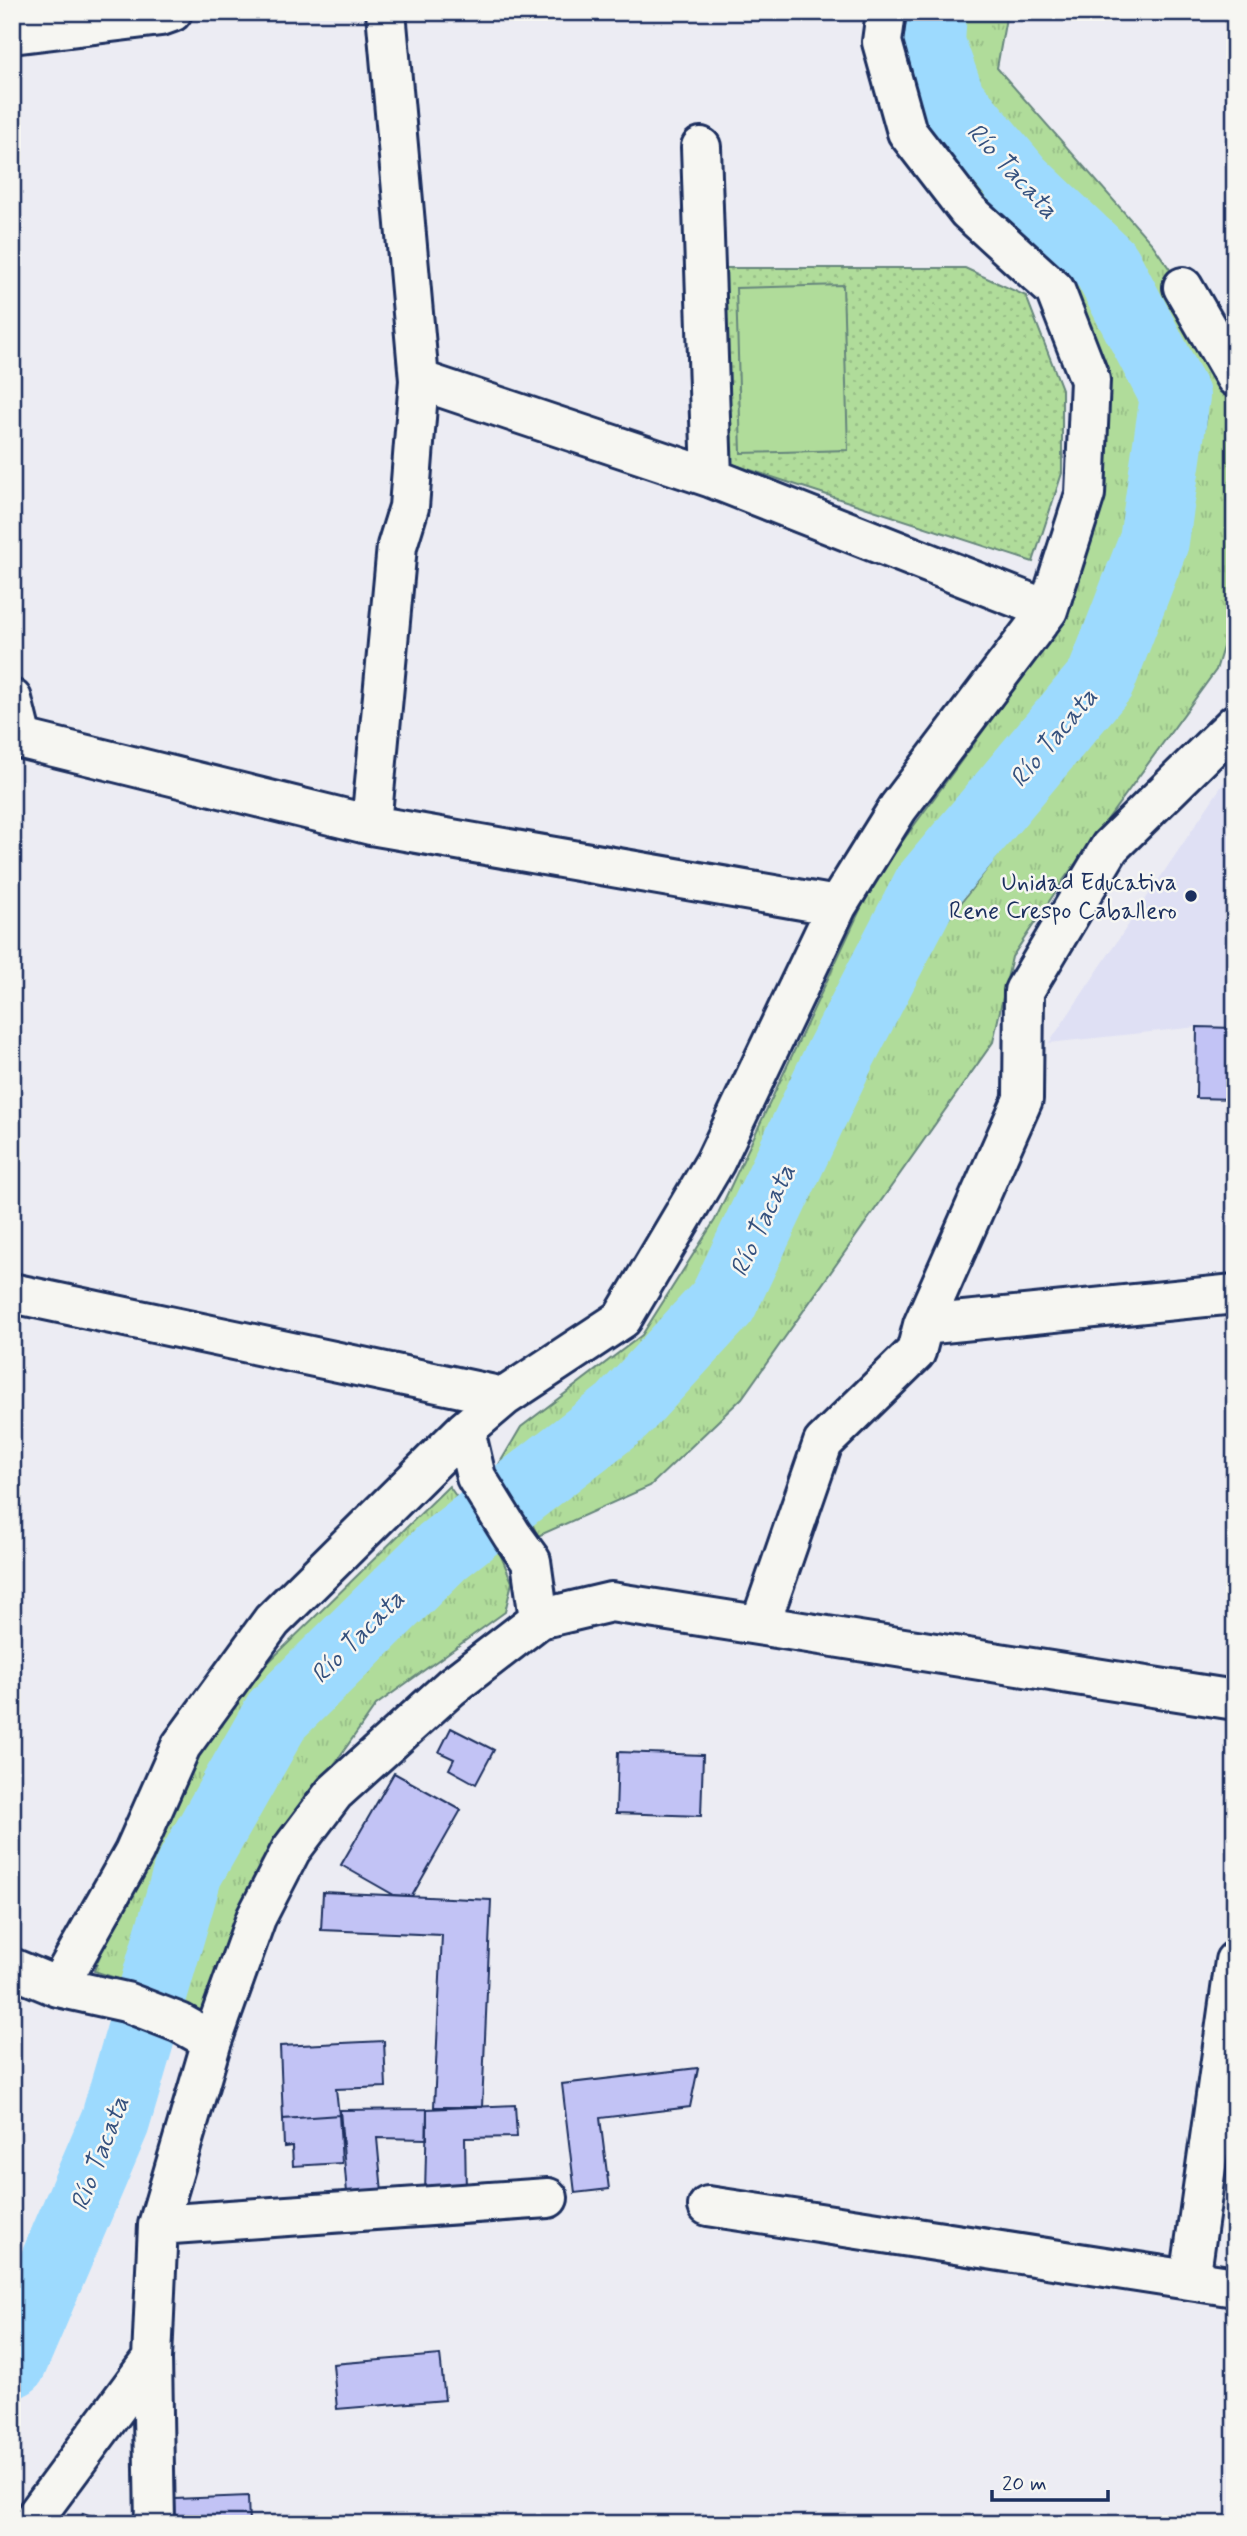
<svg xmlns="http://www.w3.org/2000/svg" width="1247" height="2536" font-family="Mynerve,sans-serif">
	<defs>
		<pattern id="grass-tufts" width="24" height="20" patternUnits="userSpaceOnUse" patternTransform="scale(1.75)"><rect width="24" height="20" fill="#b0dc9a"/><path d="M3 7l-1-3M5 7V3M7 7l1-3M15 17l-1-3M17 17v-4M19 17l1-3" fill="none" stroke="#97bd87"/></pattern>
		<pattern id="park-dots" width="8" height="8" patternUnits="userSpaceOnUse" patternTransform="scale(1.75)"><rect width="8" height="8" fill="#b0dc9a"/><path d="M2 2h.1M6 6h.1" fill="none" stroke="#97bd87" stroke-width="1.8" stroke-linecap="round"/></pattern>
	</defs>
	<rect width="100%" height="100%" fill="#ececf3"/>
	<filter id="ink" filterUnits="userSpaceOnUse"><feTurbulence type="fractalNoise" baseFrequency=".0143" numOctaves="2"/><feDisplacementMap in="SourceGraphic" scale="14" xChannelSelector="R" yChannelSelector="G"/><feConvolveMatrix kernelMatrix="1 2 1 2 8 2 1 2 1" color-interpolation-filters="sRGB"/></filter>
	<g filter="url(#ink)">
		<path fill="#dfe0f4" d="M1235,766V1028L1197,1027L1049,1043Z"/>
		<path fill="url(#grass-tufts)" stroke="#66867c" stroke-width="2" d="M893,12H915V54L948,125L992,184L1076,259L1125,345L1147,411L1127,533L1078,671L910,886L715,1287L611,1402L503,1488L498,1466L521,1427L642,1335L715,1220L874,880L1049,641L1089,510L1096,393L1035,260L954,170L912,102Z
			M951,12H1007L997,68L1153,245L1180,284L1235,389V608L1216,670L1062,882L1012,957L993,1042L742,1398L650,1486L538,1536L525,1509L624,1430L735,1317L877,1031L944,925L1132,680L1178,557L1207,416L1122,259L1039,175L968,98L954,55Z
			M449,1486L465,1509L268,1700L167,1873L134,1984L94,1971L161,1799L241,1689Z
			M496,1544L512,1582L505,1612L376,1705L264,1864L205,2027L170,2000L208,1875L301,1718L405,1609Z"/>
		<path fill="url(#park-dots)" stroke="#66867c" stroke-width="2" d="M723,268H965L1026,296L1062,389V473L1033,562L726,462Z"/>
		<path fill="#b0dc9a" stroke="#66867c" stroke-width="2" d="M843,285L848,450L741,453L736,288Z
			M1233,889H1235V991H1231Z"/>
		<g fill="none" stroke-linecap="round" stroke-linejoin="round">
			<path stroke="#9ddafe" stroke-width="70" d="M12,2363L115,2122L188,1872L277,1715L443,1551L622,1412L723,1302L840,1055L927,887L1101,679L1154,541L1175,396L1107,266L1019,182L951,101L930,43L932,12"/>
		</g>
		<path fill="#c2c3f5" stroke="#1b2f5e" stroke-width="2" d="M1197,1027L1234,1028L1233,1099L1196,1098Z
			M451,1728L494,1750L476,1784L449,1769L454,1759L439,1752Z
			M618,1752L703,1755L701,1816L616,1813Z
			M394,1773L461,1810L412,1896L394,1895L341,1865Z
			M323,1892L491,1900L482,2107H434L442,1935L321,1930Z
			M384,2041L386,2087L336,2089L339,2115L283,2119L280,2046Z
			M698,2068L690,2107L600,2118L609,2189L575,2193L562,2084Z
			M515,2105L517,2137L465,2138L466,2191L425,2194L427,2109Z
			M427,2109V2139L377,2138L382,2192L347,2193L340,2110Z
			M339,2115L342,2163L293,2166L292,2146L284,2147L283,2119Z
			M440,2355L445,2400L337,2409L333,2364Z
			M248,2496L249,2524H176L175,2499Z
			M83,2513L114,2524H79Z"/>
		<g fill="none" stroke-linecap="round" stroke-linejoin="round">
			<defs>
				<path id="minor" d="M12,34L161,16L172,12
					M701,147L712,478
					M1183,287L1235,377
					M419,380L712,478L1048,610
					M12,699L22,739L371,825L837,906
					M371,825L397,546L409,507L419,380L386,12
					M12,1293L504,1397
					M923,1325L1235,1294
					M465,1430L476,1477L512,1535L531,1561L539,1619L611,1602L1235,1700
					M760,1625L823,1443L916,1352L923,1325L1023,1099L1024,991L1110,847L1235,724
					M12,1968L58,1987L126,2002L180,2023L212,2041
					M58,1987L134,1852L181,1746L272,1621L465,1430L504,1397L622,1319L715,1162L837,906L898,808L1048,610L1085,494L1090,380L1055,290L968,211L907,132L882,42L886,12
					M708,2206L1235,2287
					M158,2225L548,2198
					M1190,2280L1235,1961
					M30,2524L152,2359
					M155,2524L152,2359L158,2225L212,2041L256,1918L291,1850L334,1793L451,1687L539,1619"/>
			</defs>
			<use href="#minor" stroke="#1b2f5e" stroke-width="44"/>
			<use href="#minor" stroke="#f6f6f2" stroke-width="38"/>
		</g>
	</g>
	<circle fill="#1b2f5e" stroke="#f6f6f2" stroke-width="2.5" cx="1191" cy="896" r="7"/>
	<g text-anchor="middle" stroke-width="5" stroke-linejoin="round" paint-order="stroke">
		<g font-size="24" fill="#1b2f5e" stroke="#f6f6f2" text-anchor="end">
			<text x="1177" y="890">Unidad Educativa<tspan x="1177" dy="28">Rene Crespo Caballero</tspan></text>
		</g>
		<g font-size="26" font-style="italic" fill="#35517e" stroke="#f6f6f2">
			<text transform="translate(1013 170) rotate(47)" y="9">Río Tacata</text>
			<text transform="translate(1053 737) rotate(-50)" y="9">Río Tacata</text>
			<text transform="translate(762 1220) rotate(-65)" y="9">Río Tacata</text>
			<text transform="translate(357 1636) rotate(-45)" y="9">Río Tacata</text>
			<text transform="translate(99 2153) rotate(-69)" y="9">Río Tacata</text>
		</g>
	</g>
	<rect width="1247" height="2536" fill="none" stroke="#f6f6f2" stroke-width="42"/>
	<rect x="21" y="21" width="1205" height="2494" fill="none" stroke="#1b2f5e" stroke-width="2.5" filter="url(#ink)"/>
	<path d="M992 2490v10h116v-10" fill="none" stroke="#1b2f5e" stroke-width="3.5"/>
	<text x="1002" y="2490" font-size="21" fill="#1b2f5e" stroke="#f6f6f2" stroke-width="5" paint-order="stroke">20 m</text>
</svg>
